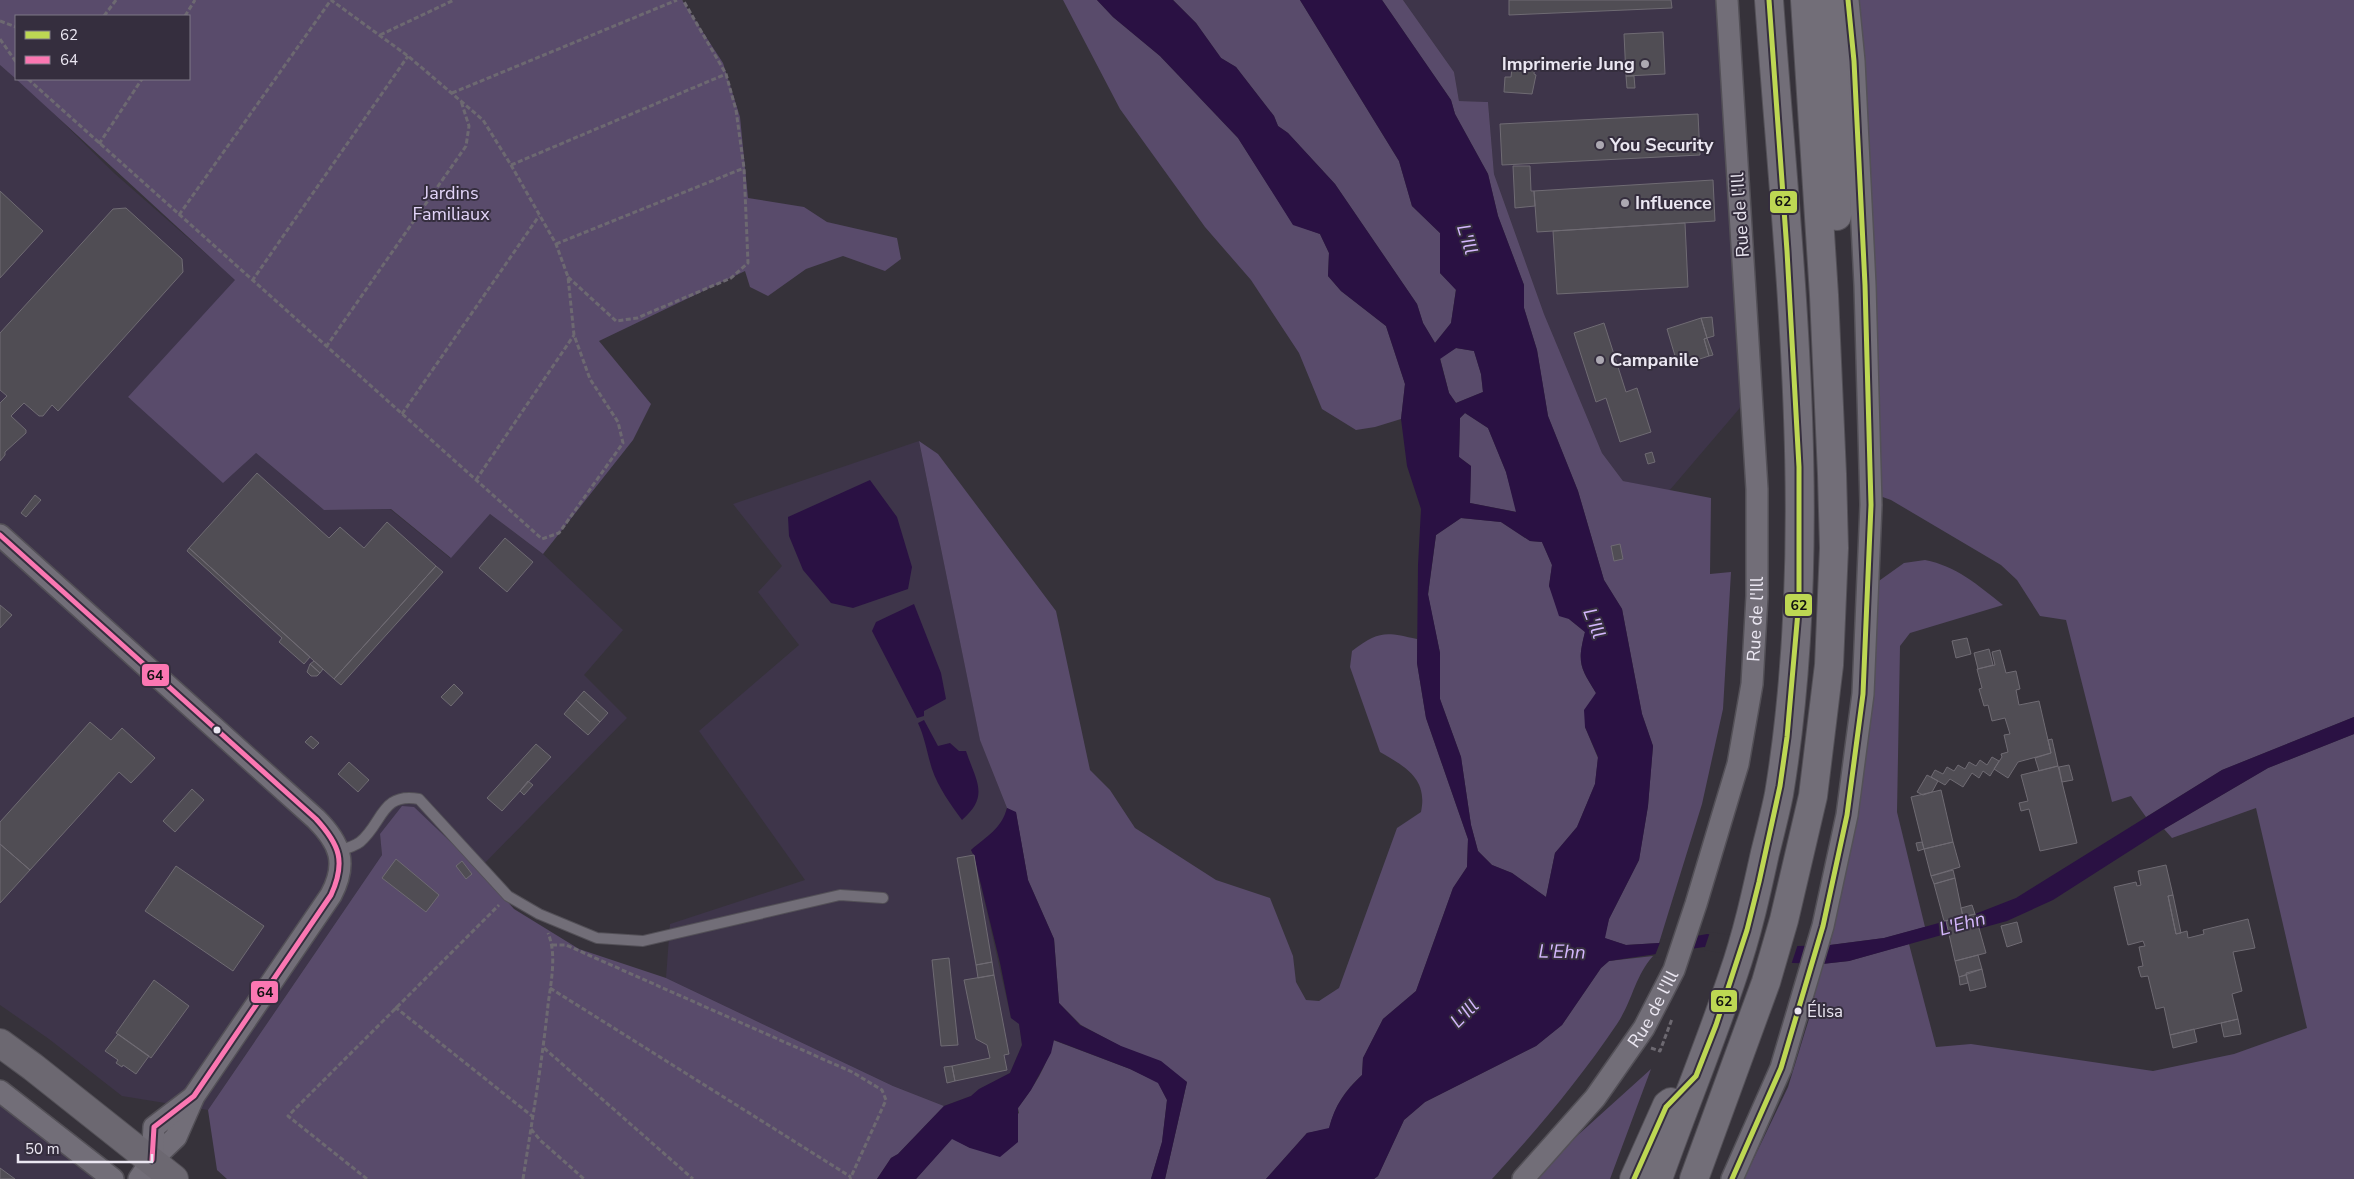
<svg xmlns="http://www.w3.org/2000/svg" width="2354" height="1179" font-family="'Nunito Sans',sans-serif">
	<rect width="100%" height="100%" fill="#36323a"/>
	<path fill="#3e354a" d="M1403,0H1724L1745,402L1669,491L1623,481L1602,453L1544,314L1494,174L1488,102L1459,101L1454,72Z
		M0,65L32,92L114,173L236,280L128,398L256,453L324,510L390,509L450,558L490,514L543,554L623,630L584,675L627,718L479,869L380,834L382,855L208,1110L122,1096L49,1039L0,1005Z
		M919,441L980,739L1007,808L1004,819L997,829L971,850L974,855L1011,1018L1019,1023L1022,1045L1010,1073L980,1089L971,1096L944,1106L893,1086L666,978L670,924L805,880L699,731L799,645L758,592L782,566L733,504Z
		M0,1105L95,1176L96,1179H0Z"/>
	<path fill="#594b6b" d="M0,0H682L723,63L740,117L748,198L804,207L827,222L897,238L901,259L885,271L843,256L806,269L768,296L750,287L745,271L599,341L651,404L633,440L543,554L490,514L451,558L391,509L324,510L256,453L223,483L128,397L235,280L16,79H189V16H16V79L0,65Z
		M1063,0H1097L1113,17L1160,56L1238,138L1293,224L1320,234L1329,253L1328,276L1341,291L1386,326L1405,384L1401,419L1375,427L1356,430L1322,409L1299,353L1251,280L1205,227L1120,109Z
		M1173,0H1300L1399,161L1412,206L1440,233V273L1456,289L1451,323L1435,343L1423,323L1417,304L1335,184L1288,133L1278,126L1274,116L1236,67L1221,58L1196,23Z
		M1382,0H1403L1454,72L1459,101L1488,102L1494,174L1544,314L1602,453L1623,481L1711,498L1710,574L1731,572L1723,709L1702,804L1659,943L1626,945L1604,938L1609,919L1639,860L1648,806L1653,746L1642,714L1622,609L1604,580L1578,491L1548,416L1537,350L1524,308V285L1498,216L1488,174L1455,114L1451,100Z
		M1856,0H2354V717L2222,770L2146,817L2131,796L2112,802L2066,620L2040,616L2017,580L2001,565L1891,500L1877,495Z
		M1456,348L1474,351L1481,374L1483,392L1456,403L1449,393L1440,358Z
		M1465,413L1488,428L1506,472L1517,512L1470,503L1471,466L1459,457L1460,418Z
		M919,441L938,454L1056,611L1090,770L1110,790L1135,828L1216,880L1270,898L1293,956L1296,982L1306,1000L1319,1001L1339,988L1397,828L1421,812C1428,779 1406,767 1380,752L1350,667L1352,651C1379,630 1386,632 1417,639V663L1426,718L1468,839L1467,867L1453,888L1416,991L1383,1019L1363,1058L1362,1075C1345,1091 1335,1105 1329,1129L1307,1133L1266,1179H1165L1187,1082L1081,1025L1059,1003L1054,939L1028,880L1016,813L1007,808L980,740Z
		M1461,518L1501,522L1530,541L1542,542L1552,565L1549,586L1569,619L1585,632C1577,663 1580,667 1596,693L1585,727L1598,758L1595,784L1577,827L1555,853L1546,897L1512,873L1492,865L1478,851L1471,825L1461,757L1440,699V653L1428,595L1436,535Z
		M1925,560C1956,566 1978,585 2003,605L1910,633L1900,646L1897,812L1925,927L1884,938L1830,945L1839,899L1876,583L1904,563Z
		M2354,734V1179H1744L1788,1087L1809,1019L1822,964L1849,961L1909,944L1936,1047L1971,1044L2153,1071L2234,1054L2307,1028L2256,808L2172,838L2164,829L2268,768Z
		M402,806L414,807L479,869L514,909L579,949L666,978L893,1086L944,1106L898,1154L891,1158L877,1179H227L217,1170L208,1110L382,855L380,834Z
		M1653,956C1635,976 1632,1002 1617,1024C1580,1079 1537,1130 1492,1179H1374L1378,1176L1404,1120L1425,1102L1536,1046L1562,1025L1601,968L1609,961Z
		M1053,1040L1130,1069L1158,1082L1167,1100L1162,1142L1151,1179H916L952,1138L970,1148L1019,1113L1018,1108C1033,1088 1048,1065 1053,1040Z
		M1651,1069L1610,1179H1538L1568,1144Z"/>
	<path fill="#2a1143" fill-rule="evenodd" d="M1097,0H1173L1196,23L1221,58L1236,67L1274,116L1278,126L1288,133L1335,184L1417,304L1423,323L1435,343L1451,323L1456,290L1440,273V233L1412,206L1399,161L1300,0H1382L1451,100L1455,114L1488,174L1498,216L1524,285V308L1537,350L1548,416L1578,491L1604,580L1622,609L1642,714L1653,746L1648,806L1639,860L1609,919L1605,938L1626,945L1659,943L1707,934L1798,946L1830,945L1884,938L1946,921L1949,933L1849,961L1822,964L1793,963L1704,947L1609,961L1601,968L1562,1025L1536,1046L1425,1102L1404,1120L1378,1176L1374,1179H1266L1307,1133L1329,1128C1335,1105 1345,1091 1362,1075L1363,1058L1383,1019L1416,991L1453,888L1467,867L1468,839L1426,718L1417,663L1418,565L1421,509L1407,466L1401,419L1405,384L1386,326L1341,291L1328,276L1329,253L1320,234L1293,225L1238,138L1160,56L1113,17ZM1456,348L1474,351L1481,374L1483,392L1456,403L1449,393L1440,359ZM1465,413L1488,428L1506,472L1516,512L1470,503L1471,466L1459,457L1460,418ZM1461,518L1501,522L1530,541L1542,542L1552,565L1549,586L1559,616L1569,619L1585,632C1577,663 1580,667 1596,693L1584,710L1585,727L1598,757L1595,784L1577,827L1555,853L1546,897L1512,873L1492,865L1478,851L1471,825L1461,757L1440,699V653L1428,594L1436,535Z
		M870,480L897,517L912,567L908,589L853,608L831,603L803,570L789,536L788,517Z
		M914,604L941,673L946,699L924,711V716L917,718L872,631L876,622Z
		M2354,717V734L2268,768L2164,829L2053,900L2007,921L1978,929L1975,914L2016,898L2222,770Z
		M924,720L938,746L950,743L959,751H966C976,781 990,796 962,820C951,805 938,787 932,769C927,753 925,738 918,723Z
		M1007,808L1016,812L1028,880L1054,939L1059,1003L1080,1025L1121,1046L1161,1061L1187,1082L1165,1179H1151L1162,1142L1167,1100L1158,1083L1130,1069L1054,1040L1051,1053L1031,1090L1018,1108V1142L1000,1157L970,1148L952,1139L916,1179H877L891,1158L898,1154L944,1106L971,1096L979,1089L1010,1073L1022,1045L1019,1024L1011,1018L1000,963L974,856L971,850C986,837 1002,828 1007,808Z"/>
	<path fill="#36323a" d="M1710,932L1798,944L1791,965L1704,950Z
		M1699,933L1692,952L1654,958L1661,940Z"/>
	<path fill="#504d54" stroke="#6f6b73" d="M1509,0H1671L1672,8L1509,15Z
		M1663,32L1665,74L1626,76L1624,34Z
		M1513,60L1535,63L1534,74L1536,75L1532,94L1504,92L1505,77H1511Z
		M1626,76H1634L1635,88H1627Z
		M1698,114L1700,155L1502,165L1500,124Z
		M1513,166H1530L1531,191H1534L1535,206L1515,208Z
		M1713,180L1715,221L1537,232L1534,191Z
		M0,191L43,231L0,278Z
		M126,208L182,259L183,272L58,411L52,405L43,416H39L24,403L11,416L26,430V433L5,452V455L0,461V403L7,396L0,390V333L113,209Z
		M1685,223L1688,287L1557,294L1553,231Z
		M1712,317L1714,336L1707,338L1701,318Z
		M1701,318L1707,338L1704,339L1709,356L1678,366L1667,329Z
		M1604,323L1626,392L1637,388L1651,432L1620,442L1606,398L1596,402L1574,333Z
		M1707,338L1713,355L1709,356L1704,339Z
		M1652,452L1655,462L1648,464L1645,454Z
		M257,473L329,538L340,527L364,548L387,522L436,566L334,679L189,548Z
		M35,495L41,500L26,517L21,513Z
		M505,538L533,562L507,592L479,568Z
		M1620,544L1623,559L1614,561L1611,546Z
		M189,548L310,657L304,664L279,642L282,638L187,551Z
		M436,566L443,572L341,685L334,679Z
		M0,605L12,615L0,628Z
		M1967,638L1971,654L1956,658L1952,641Z
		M1989,649L1993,665L1978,669L1974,653Z
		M2000,650L2006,673L2016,671L2020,689L2016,690L2019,705L2039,701L2051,753L2018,762L2008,778L1994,769L2002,757L2001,754L2008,752L2004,735L2010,734L2005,718L1992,721L1988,705L1984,706L1979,689L1982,688L1977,669L1995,665L1992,652Z
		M314,661L323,669L320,673L310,664Z
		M310,664L320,673L317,676H311L307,672Z
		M454,684L463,693L451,706L441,697Z
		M584,691L608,713L600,722L576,700Z
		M576,700L600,722L588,735L564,714Z
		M90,722L111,740L122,728L155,758L131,783L119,772L30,870L0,844V822Z
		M311,736L319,743L313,749L305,742Z
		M2052,739L2058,766L2039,771L2035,758L2051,753L2048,740Z
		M536,744L551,757L502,811L487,798Z
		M1992,757L1999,761L1990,776L1983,771L1979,778L1972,773L1963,787L1950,779L1945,785L1931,777L1935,770L1943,774L1947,767L1954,771L1958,765L1965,769L1969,762L1976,766L1980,760L1987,765Z
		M349,762L369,780L358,792L338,774Z
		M2069,765L2073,780L2062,782L2059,767Z
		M2058,766L2077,843L2040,851L2029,809L2021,811L2019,803L2028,801L2021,775Z
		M1927,775L1938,781L1932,792L1923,795L1917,792Z
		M528,781L533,785L524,795L520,791Z
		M192,789L204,800L175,832L163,821Z
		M1941,790L1953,842L1924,849L1911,797Z
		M1922,842L1924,849L1918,851L1916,843Z
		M1953,842L1960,867L1931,876L1924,849Z
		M0,844L30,870L0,903Z
		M974,855L992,962L976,965L957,858Z
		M396,859L439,895L426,912L382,878Z
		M462,861L472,874L466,879L456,866Z
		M2166,865L2173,895L2168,896L2176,934L2187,931L2188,938L2204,934L2203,930L2248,919L2255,948L2233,952L2242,991L2232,994L2238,1019L2170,1035L2164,1007L2156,1009L2148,976L2141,977L2138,967L2143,966L2139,947L2145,946L2143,941L2128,945L2114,887L2136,882L2137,886L2141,885L2138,871Z
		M176,866L264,926L233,971L145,911Z
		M1953,870L1955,878L1934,884L1931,876Z
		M1955,878L1963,917L1944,921L1934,884Z
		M2173,895L2181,933L2176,934L2168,896Z
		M1972,905L1975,914L1963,917L1961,908Z
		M1975,914L1986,953L1955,961L1946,921Z
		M2017,922L2022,942L2007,947L2001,926Z
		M1978,955L1982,969L1959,977L1955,961Z
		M949,958L958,1045L941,1046L932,960Z
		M992,962L994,975L978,978L976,965Z
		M1982,969L1986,987L1970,991L1966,973Z
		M994,975L1009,1054L1004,1055L1007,1070L955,1081L952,1066L990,1058L987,1045L976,1039L964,980Z
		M1966,975L1968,983L1960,985L1959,977Z
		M154,980L189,1006L151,1058L116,1033Z
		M2238,1019L2241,1034L2224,1037L2221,1023Z
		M2194,1029L2197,1042L2173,1048L2170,1035Z
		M118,1034L149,1056L136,1074L123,1065L122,1067L116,1063L118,1060L105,1051Z
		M952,1066L955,1081L947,1083L944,1067Z
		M0,1168L15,1179H0Z"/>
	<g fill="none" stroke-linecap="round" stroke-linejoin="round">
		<defs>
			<path id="service" d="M338,851C345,849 355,846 360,842C383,823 381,792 419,799L508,896L539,914L597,938L643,941L840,895L883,898"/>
			<g id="minor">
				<path d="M0,535L316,819C340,843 348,863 331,895L194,1096L176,1137L152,1160L139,1179"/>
				<path d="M0,1091L113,1179"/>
				<path d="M152,1160L154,1127L192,1098"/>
				<path id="s1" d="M1523,1179L1595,1098L1644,1028L1674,970L1696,904L1738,764L1752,684L1757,596V489L1727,0"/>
				<path d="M1732,1179L1781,1068L1823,926L1847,815L1863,694L1871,505L1865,285L1854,61L1848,0"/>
			</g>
			<path id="secondary" d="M0,1043L33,1067L174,1179"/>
			<path id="trunk" d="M1829,0L1836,97L1837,216
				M1634,1179L1667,1105L1671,1102
				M1658,1179C1682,1111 1710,1044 1733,975C1747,935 1756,894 1765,853C1770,833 1775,814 1779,794C1822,532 1788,263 1769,0
				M1694,1179L1766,982L1784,920L1813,796L1829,665L1834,548L1832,474L1824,295L1805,0"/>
		</defs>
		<use href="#service" stroke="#535057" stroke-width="12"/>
		<use href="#minor" stroke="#535057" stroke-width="24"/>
		<use href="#secondary" stroke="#535057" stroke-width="30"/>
		<use href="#trunk" stroke="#535057" stroke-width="30"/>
		<path stroke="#6d6971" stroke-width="3" stroke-dasharray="5 2.5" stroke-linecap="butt" d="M104,16L116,0
			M185,16L195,0
			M0,21L16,27
			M380,35L454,0
			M0,39L16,62
			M28,79L542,539L559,533L623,443L618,422L590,379L574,335L568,277L556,244L511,165L483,120L408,56L331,0
			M452,93L677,0
			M99,144L142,79
			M511,165L726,74
			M179,215L331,0
			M556,244L744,168
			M568,277L616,321L637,318L731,278L748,263L744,168L736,110L726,74L683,0
			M252,281L408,56
			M326,347L466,146L469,126L461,101
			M402,414L539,216
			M476,480L574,335
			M552,945H566L852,1072L882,1090L886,1100L850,1179
			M550,988L851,1177
			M395,1007L532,1116
			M544,1048L693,1179
			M1651,1048L1660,1051L1672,1019
			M531,1129L540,1140L584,1179
			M367,1179L288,1116L499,905
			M523,1179C532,1121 542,1063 548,1005C551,982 557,954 548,933"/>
		<use href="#service" stroke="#726e78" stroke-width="10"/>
		<use href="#minor" stroke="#726e78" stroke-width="21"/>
		<use href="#secondary" stroke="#6c6871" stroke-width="28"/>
		<use href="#trunk" stroke="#726e78" stroke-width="28"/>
		<defs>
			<path id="bus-1" d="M1634,1179L1666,1107L1696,1076L1716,1025L1747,930L1759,882L1780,786L1787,737L1799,600V467L1787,251L1769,0
				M1732,1179L1781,1068L1823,926L1847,815L1863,694L1871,505L1865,285L1854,61L1848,0"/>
			<path id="bus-2" d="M0,535L316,819C340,845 346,862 331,895L194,1096L154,1127L152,1160"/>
		</defs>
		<use href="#bus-1" stroke="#352e3e" stroke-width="9"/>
		<use href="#bus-2" stroke="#352e3e" stroke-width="9"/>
		<use href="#bus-1" stroke="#bdd753" stroke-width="5"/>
		<use href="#bus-2" stroke="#fb77b2" stroke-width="5"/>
	</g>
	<g fill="#aca8b2" stroke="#352e3e" stroke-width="2">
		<circle cx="1645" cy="64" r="5"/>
		<circle cx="1600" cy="145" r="5"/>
		<circle cx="1625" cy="203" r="5"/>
		<circle cx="1600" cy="360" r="5"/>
	</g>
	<g fill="#ebe7f2" stroke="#352e3e" stroke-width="2">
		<circle cx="217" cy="730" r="4.5"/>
		<circle cx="1798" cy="1011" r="4.5"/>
	</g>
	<g text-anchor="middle" stroke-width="4" stroke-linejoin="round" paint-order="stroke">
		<g font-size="17" fill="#ebe7f2" stroke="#352e3e" text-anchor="start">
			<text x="1807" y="1017">Élisa</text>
		</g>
		<g font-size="18" font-weight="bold" fill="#ebe7f2" stroke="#352e3e" text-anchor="start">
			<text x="1635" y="70" text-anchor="end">Imprimerie Jung</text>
			<text x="1610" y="151">You Security</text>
			<text x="1635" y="209">Influence</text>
			<text x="1610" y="366">Campanile</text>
		</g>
		<g font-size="18" fill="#e3d5f9" stroke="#352e3e">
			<text x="451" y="199">Jardins<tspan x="451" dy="21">Familiaux</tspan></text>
		</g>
		<g font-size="18" fill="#ebe7f2" stroke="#352e3e">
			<text transform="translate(1740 215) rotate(-94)" y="6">Rue de l'Ill</text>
			<text dy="6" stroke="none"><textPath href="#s1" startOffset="621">Rue de l'Ill</textPath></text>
			<text dy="6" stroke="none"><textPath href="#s1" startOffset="215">Rue de l'Ill</textPath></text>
		</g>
		<g font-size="19" font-style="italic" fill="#d4b7fd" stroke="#352e3e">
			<text transform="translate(1468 239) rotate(73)" y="7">L'Ill</text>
			<text transform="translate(1595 623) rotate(69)" y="7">L'Ill</text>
			<text transform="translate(1962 923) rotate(-15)" y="7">L'Ehn</text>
			<text transform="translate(1562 951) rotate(1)" y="7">L'Ehn</text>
			<text transform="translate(1464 1013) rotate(-45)" y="7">L'Ill</text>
		</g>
	</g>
	<g stroke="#352e3e" stroke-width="2">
		<rect x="1769" y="190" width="29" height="24" rx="5" fill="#bdd753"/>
		<rect x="1784" y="593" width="29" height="24" rx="5" fill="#bdd753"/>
		<rect x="141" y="663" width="29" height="24" rx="5" fill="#fb77b2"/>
		<rect x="250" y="980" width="29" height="24" rx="5" fill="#fb77b2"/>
		<rect x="1710" y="989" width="28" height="24" rx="5" fill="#bdd753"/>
	</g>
	<g font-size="14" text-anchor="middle" font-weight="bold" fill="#111">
		<text x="1783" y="206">62</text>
		<text x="1799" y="610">62</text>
		<text x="155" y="680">64</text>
		<text x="265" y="997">64</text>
		<text x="1724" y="1006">62</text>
	</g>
	<rect x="15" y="15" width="175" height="65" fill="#352e3e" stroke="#7e7886"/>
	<rect x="25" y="31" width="25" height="8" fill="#bdd753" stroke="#7e7886"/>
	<text x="60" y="40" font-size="15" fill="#ebe7f2">62</text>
	<rect x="25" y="56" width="25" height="8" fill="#fb77b2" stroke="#7e7886"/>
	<text x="60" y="65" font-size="15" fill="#ebe7f2">64</text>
	<path d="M18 1154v8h134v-8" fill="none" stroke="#ebe7f2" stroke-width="2.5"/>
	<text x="25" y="1154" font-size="15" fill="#ebe7f2" stroke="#352e3e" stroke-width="4" paint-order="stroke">50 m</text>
</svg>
